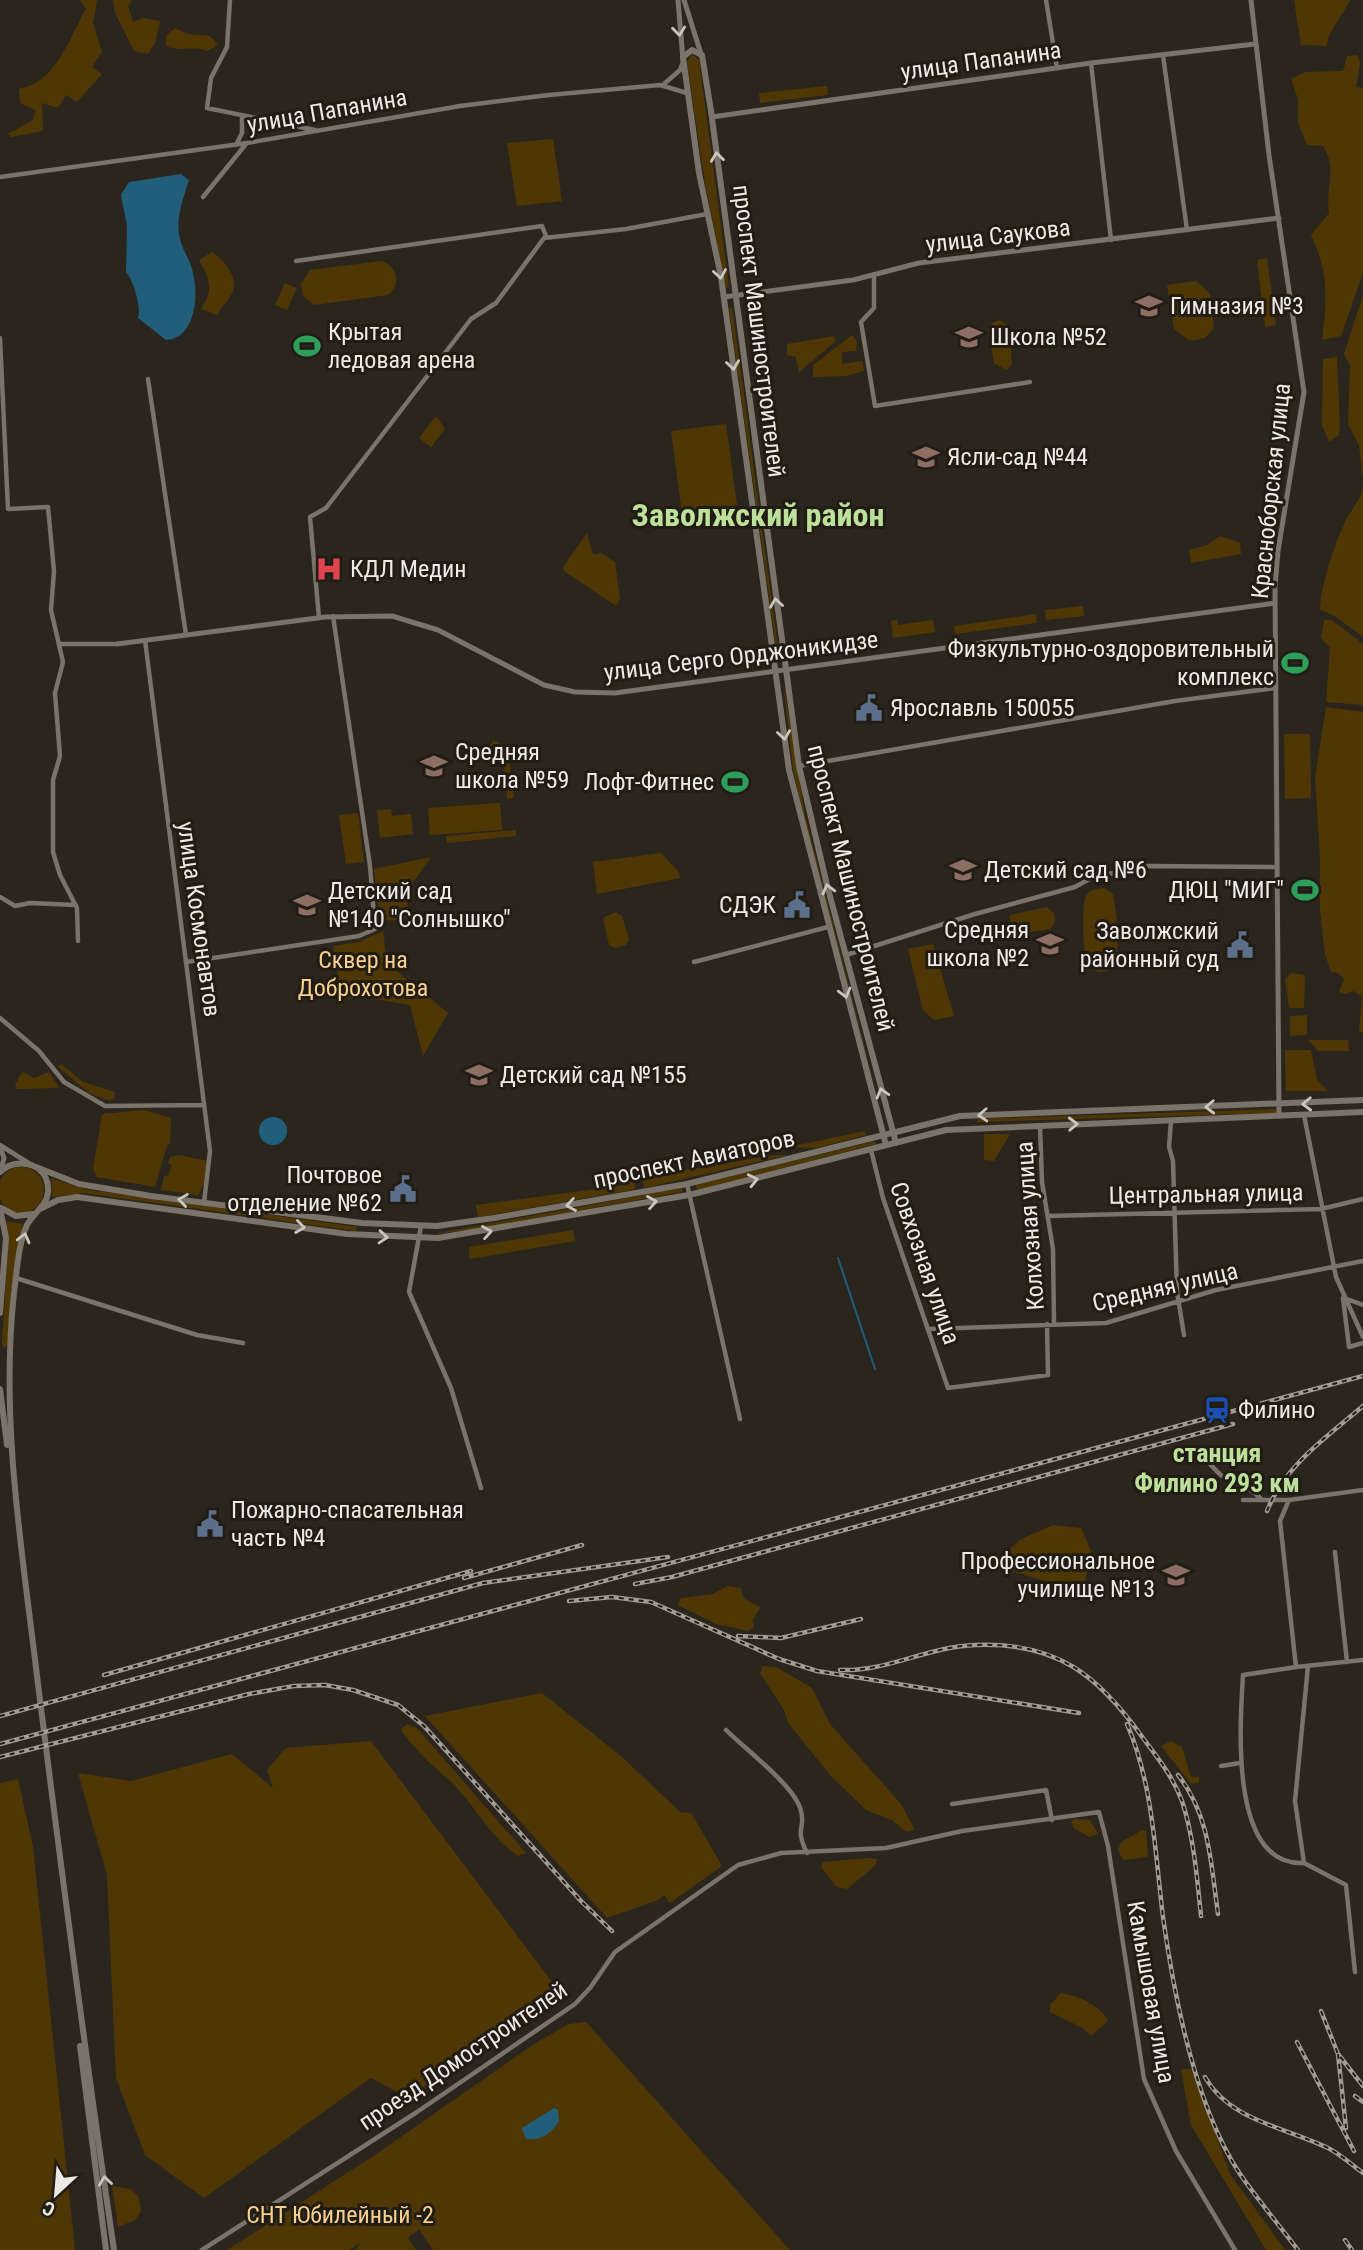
<svg xmlns="http://www.w3.org/2000/svg" width="1363" height="2250" font-family="'Roboto Condensed',sans-serif">
	<rect width="100%" height="100%" fill="#2b261d"/>
	<path fill="#4f3705" d="M80,0H97L93,23L102,52L92,67L102,74L77,102L66,95L58,108L42,103L43,131L11,137L8,134L33,120L36,110L20,103L19,89C57,82 68,39 86,9Z
		M113,0H132L128,6L133,22L143,18L160,21L155,43L148,54L134,51L115,13Z
		M1294,0H1350C1343,16 1328,30 1327,46L1301,45Z
		M175,28L188,34L210,36L218,45L207,51C193,44 182,53 166,46V36Z
		M692,54L699,60L729,287L726,288L705,183L687,62Z
		M1357,55L1360,63L1356,87L1363,88V273L1341,336L1322,340C1327,299 1329,273 1311,235L1329,213C1325,188 1338,169 1323,146L1307,145L1298,123V99L1291,79L1306,72L1343,71L1347,56Z
		M827,86L828,95L760,103L759,93Z
		M553,139L562,201L517,206L507,143Z
		M212,252C223,259 238,276 233,291C230,299 221,307 217,315L201,309C214,290 210,279 199,260Z
		M1267,258L1276,325L1265,327L1257,260Z
		M382,261C397,267 402,284 388,295L314,305L303,296L301,284L310,270Z
		M1196,281L1210,294L1214,328L1205,338L1190,341L1174,329L1167,285Z
		M285,283L297,288L287,310L275,305Z
		M1363,295V480L1359,445L1348,424L1350,365L1344,354Z
		M732,307L780,662H778L729,308Z
		M1000,320L1010,328L1012,365L1006,370L994,363L988,331L992,323Z
		M852,335L857,342L856,351L842,352V364L862,361L864,371L846,376L813,377V365Z
		M834,336L835,342L799,372L796,357L787,355V344Z
		M1337,357L1340,425L1339,435L1329,442L1322,425L1323,359Z
		M436,416L445,429L431,447L419,438Z
		M726,424L737,505L682,513L671,431Z
		M1363,483V637L1333,615L1320,610C1321,584 1334,546 1345,522C1352,507 1362,501 1363,483Z
		M587,533L593,555L601,553L615,562L620,599L616,606L564,571L563,567Z
		M1220,536L1240,543L1241,554L1191,563L1189,550L1207,545Z
		M1083,606L1084,616L1046,620L1045,610Z
		M1036,614L1037,623L955,634L954,626Z
		M897,620L898,625L933,620L935,632L893,638L891,621Z
		M1324,620H1332L1363,644V705L1326,702L1330,648L1321,638Z
		M783,681L805,815L882,1114L803,815L793,769Z
		M1326,707L1363,712V1032L1359,1033L1362,996L1353,991L1345,994L1339,992L1344,979L1338,973L1331,972L1325,954L1320,911V857L1315,778Z
		M1284,734H1310L1311,798L1285,799Z
		M494,740L508,749L514,798L507,799L503,753L490,745Z
		M500,803L502,830L430,835L428,808Z
		M391,809L392,816L411,814L413,834L380,838L377,810Z
		M358,813L364,862L346,864L339,815Z
		M516,830V836L447,843L446,836Z
		M661,853L679,872L680,878L597,894L593,862Z
		M431,857L406,892L409,918L400,919V916L396,920L380,921L374,869Z
		M1105,888L1113,894C1116,910 1126,971 1102,972C1097,973 1092,969 1088,965C1083,958 1081,904 1086,896C1090,889 1097,889 1105,888Z
		M1047,907L1054,913L1055,922L1050,929L1017,934L1010,930V915Z
		M616,912L622,916L629,939L626,945L615,948L609,945L603,918Z
		M383,931L387,963L448,1013L423,1056L410,1005L375,999H342L333,946L359,942Z
		M933,944L954,1016L934,1020L923,1010L908,949Z
		M1291,973L1305,975L1304,1008H1289L1285,979Z
		M1307,1015V1035L1290,1036V1016Z
		M1308,1040H1348L1349,1051H1318Z
		M1285,1050H1311L1317,1080L1328,1091H1286Z
		M61,1064L83,1082L115,1092L114,1098L110,1101L89,1093L58,1067Z
		M22,1072L34,1078L49,1072L59,1088L17,1089L15,1085Z
		M1276,1109V1113L977,1122L978,1119Z
		M144,1110L171,1118L170,1144L167,1145L155,1187L97,1177L93,1169L102,1114Z
		M865,1131L866,1135L816,1148L789,1147Z
		M984,1134H1010L994,1161L984,1160Z
		M875,1141L876,1144L697,1190L696,1185Z
		M179,1155L208,1161V1175L198,1195L161,1190L164,1176L169,1175L172,1165L168,1163L170,1157Z
		M775,1155H788L644,1188L642,1177Z
		M-2 1190a23 23 0 1 1 46 0a23 23 0 1 1-46 0Z
		M51,1178L84,1189L357,1227L356,1231L83,1193L52,1197Z
		M632,1178L636,1187L632,1190L478,1217L476,1205L626,1185Z
		M682,1188V1192L469,1230L433,1234Z
		M6,1221L23,1224L10,1299L8,1345L4,1348L2,1344L8,1244Z
		M573,1230L575,1241L470,1259L469,1247Z
		M1053,1525L1081,1528L1092,1553L1085,1581L1073,1590L1003,1568L1002,1556L1021,1539Z
		M727,1586L741,1588L743,1598L761,1607L753,1619L754,1627L748,1631L716,1624L678,1605L681,1598L713,1594Z
		M763,1666L776,1667L812,1688L830,1724L901,1804L915,1830L906,1832L892,1820L866,1810L830,1775L788,1723L784,1710L760,1673Z
		M542,1693L621,1756L680,1812L691,1813L722,1866L670,1903L664,1895L658,1900L607,1918L425,1716Z
		M407,1724L417,1728L526,1853L518,1856C488,1836 473,1801 447,1778C430,1764 414,1748 401,1730Z
		M371,1741L561,1994L411,2099L371,2078L204,2198L145,2155L116,2078L107,1875L78,1773L131,1781L232,1754L273,1788L267,1770L286,1748Z
		M1171,1741L1182,1747L1191,1777H1199V1782L1191,1784L1161,1746Z
		M18,1779L33,1847L75,2250H0V1783Z
		M1074,1819L1090,1820L1098,1834L1089,1837L1074,1828L1071,1822Z
		M1142,1830L1146,1831L1148,1857L1123,1860L1118,1850L1121,1842Z
		M868,1858L877,1859L876,1865L847,1889L837,1887L821,1867L823,1862Z
		M1061,1993C1079,1996 1100,2005 1108,2021L1091,2036L1083,2028L1050,2012V2005Z
		M586,2022L790,2250H433L419,2229L408,2238L416,2250H356L361,2242L349,2250H227L375,2155L537,2042L569,2024Z
		M1181,2069H1192L1230,2174L1285,2250H1266L1191,2125Z
		M112,2186L130,2189L139,2197L141,2211L135,2220L118,2227Z"/>
	<path fill="#215e7a" d="M181,174L189,180C183,199 175,219 180,239C182,249 189,258 192,269C199,292 197,338 166,340L138,318C142,309 133,279 126,272L127,226L121,195L129,182Z
		M259 1131a14 14 0 1 1 28 0a14 14 0 1 1-28 0Z
		M554,2108L558,2110L559,2121C551,2134 541,2141 526,2139L522,2128Z"/>
	<g fill="none" stroke-linecap="round" stroke-linejoin="round">
		<path stroke="#215e7a" stroke-width="2" d="M838,1258L875,1369"/>
		<path stroke="#797369" stroke-width="4.5" d="M230,0L227,47L211,78L207,108L315,130
			M1046,0L1057,68
			M1163,55L1187,230
			M1091,63L1111,240
			M664,84L680,70L683,62
			M236,145L242,133V115
			M0,177L247,143L460,106L549,95L660,85L687,93
			M203,197L246,144
			M296,261L542,226L546,236
			M874,275V308L861,322L875,406L1030,382
			M0,338L8,509L48,507L54,571L51,610L63,662L55,693L60,756L53,780V852L60,875L77,908L78,941
			M148,379L186,635
			M319,618L310,517L326,508L471,319L496,303L544,238L626,229L707,214
			M145,640L210,1151L204,1203
			M59,644H117
			M799,766L1175,701L1275,688
			M0,897L15,906L30,903L76,905
			M846,955L975,914L1075,887L1093,877L1148,866L1277,867
			M186,962L359,936L375,929L370,866L333,616
			M694,962L828,927
			M0,1018L39,1051L64,1082L105,1106L204,1105
			M1304,1115L1336,1277L1363,1337
			M1171,1121L1169,1147L1173,1161L1177,1292L1184,1335
			M1040,1126L1042,1182L1053,1249L1054,1324
			M871,1150L883,1198L948,1388L1048,1375L1047,1324
			M687,1184L740,1419
			M1048,1216L1321,1209L1363,1199
			M421,1226L409,1292L451,1388L481,1488
			M16,1278L197,1335L243,1343
			M1343,1298L1349,1347L1363,1343
			M1344,1298L1363,1305
			M930,1329L1106,1323L1216,1290L1363,1261
			M1190,1452C1205,1454 1211,1467 1222,1476C1235,1486 1250,1486 1261,1499
			M1243,1500H1289L1363,1490
			M1289,1500L1280,1521L1296,1667L1363,1660
			M1335,1552L1347,1662
			M1296,1667L1243,1675C1240,1725 1229,1867 1304,1863L1295,1801L1308,1666
			M726,1730C744,1748 796,1787 801,1811C806,1829 794,1827 807,1853
			M1221,1766L1240,1763
			M952,1804L1046,1790L1052,1820
			M1304,1863L1346,1885L1355,1972
			M202,2250L417,2112L575,2004L590,1988L615,1952L738,1865L781,1853L886,1848L962,1831L1099,1812L1108,1846L1144,2079L1176,2151L1235,2250"/>
		<path stroke="#797369" stroke-width="5" d="M678,0L683,60
			M684,0L702,57
			M1251,0L1269,155L1304,392L1278,551L1275,587L1279,1116
			M712,117L1091,63L1255,44
			M724,297L853,280L919,263L1279,218
			M117,644L325,617L392,616L438,630L544,685L575,692L615,693L1275,603
			M0,1145L30,1164
			M0,1147L4,1158L1,1170"/>
		<path stroke="#797369" stroke-width="6" d="M886,1145L789,770L721,277L699,173L683,57L692,50L702,55L711,111L799,766L827,885L896,1143
			M36,1167L79,1184L151,1196L362,1223L437,1226L494,1218L687,1184L960,1116L1363,1100
			M0,1172C18,1155 50,1164 48,1192C47,1206 33,1213 27,1225C18,1245 17,1271 14,1293C0,1420 22,1550 37,1676C61,1868 86,2059 114,2250
			M0,1208L6,1238L0,1313
			M1,1208L16,1216L33,1214
			M40,1209L58,1200L77,1197L347,1234L438,1238L689,1195L946,1130L1363,1112
			M0,1389L7,1445
			M80,2046L106,2250"/>
		<defs>
			<path id="rail" d="M1267,1511C1284,1466 1328,1436 1363,1406
				M464,1578L582,1545
				M635,1584L672,1577L1233,1424
				M569,1601L612,1597L651,1602L779,1659L817,1671L1079,1713
				M738,1636L781,1638L861,1619
				M840,1670C887,1672 929,1646 976,1645C1057,1642 1098,1675 1143,1738C1158,1758 1173,1777 1182,1801C1194,1838 1197,1878 1201,1916
				M104,1675L471,1571
				M0,1716L483,1583L668,1557
				M1127,1724C1153,1784 1155,1853 1163,1917C1174,1996 1196,2108 1240,2174C1258,2200 1279,2225 1298,2250
				M0,1744L1363,1376
				M0,1757L249,1694L294,1686L325,1685L353,1690L398,1705L424,1726L581,1901L612,1931
				M1178,1775C1210,1815 1211,1865 1218,1914
				M1321,2011L1338,2054L1363,2086
				M1297,2042L1354,2151
				M1338,2054L1346,2128
				M1205,2077C1230,2121 1285,2127 1328,2148C1340,2154 1352,2165 1363,2173
				M1355,2096L1363,2102
				M1345,2240L1352,2250"/>
		</defs>
		<use href="#rail" stroke="#a09b95" stroke-width="4.5"/>
		<use href="#rail" stroke="#211c14" stroke-width="2" stroke-dasharray="5" stroke-linecap="butt"/>
	</g>
	<defs><path id="oneway-chevron" d="M-2-3.5L2.5 0L-2 3.5" fill="none" stroke-width="1.6" stroke-linecap="round" stroke-linejoin="round" transform="scale(1.75)"/></defs>
	<g stroke="#cac6bf">
		<use href="#oneway-chevron" transform="translate(679 31) rotate(84)"/>
		<use href="#oneway-chevron" transform="translate(717 157) rotate(-97)"/>
		<use href="#oneway-chevron" transform="translate(720 274) rotate(81)"/>
		<use href="#oneway-chevron" transform="translate(733 365) rotate(82)"/>
		<use href="#oneway-chevron" transform="translate(776 603) rotate(-98)"/>
		<use href="#oneway-chevron" transform="translate(784 735) rotate(82)"/>
		<use href="#oneway-chevron" transform="translate(828 889) rotate(-105)"/>
		<use href="#oneway-chevron" transform="translate(845 993) rotate(75)"/>
		<use href="#oneway-chevron" transform="translate(882 1093) rotate(-106)"/>
		<use href="#oneway-chevron" transform="translate(1307 1104) rotate(178)"/>
		<use href="#oneway-chevron" transform="translate(1210 1107) rotate(178)"/>
		<use href="#oneway-chevron" transform="translate(983 1115) rotate(177)"/>
		<use href="#oneway-chevron" transform="translate(1073 1124) rotate(-2)"/>
		<use href="#oneway-chevron" transform="translate(753 1180) rotate(-13)"/>
		<use href="#oneway-chevron" transform="translate(183 1200) rotate(-172)"/>
		<use href="#oneway-chevron" transform="translate(652 1202) rotate(-10)"/>
		<use href="#oneway-chevron" transform="translate(571 1205) rotate(170)"/>
		<use href="#oneway-chevron" transform="translate(300 1227) rotate(8)"/>
		<use href="#oneway-chevron" transform="translate(487 1232) rotate(-10)"/>
		<use href="#oneway-chevron" transform="translate(383 1237) rotate(4)"/>
		<use href="#oneway-chevron" transform="translate(24 1238) rotate(-76)"/>
		<use href="#oneway-chevron" transform="translate(105 2181) rotate(-98)"/>
	</g>
	<defs>
		<symbol id="school-bare" viewBox="-9 -9 18 18"><path d="M0-5L7-2L0 1L-7-2ZM-4 1L0 2.5L4 1V4Q0 6-4 4Z" fill="#8d6e63" stroke="#211c14" stroke-width="2.5" paint-order="stroke"/></symbol>
		<symbol id="stadium-bare" viewBox="-9 -9 18 18"><path d="M0-5a6.5 5 0 1 0 0 10a6.5 5 0 1 0 0-10ZM-3.5-1.8h7v3.6h-7Z" fill="#2e9e5b" stroke="#211c14" stroke-width="2.5" paint-order="stroke"/></symbol>
		<symbol id="hospital-bare" viewBox="-9 -9 18 18"><path d="M-5-5h3v3.5h4V-5h3V5h-3V1.5h-4V5h-3Z" fill="#e0444e" stroke="#211c14" stroke-width="2.5" paint-order="stroke"/></symbol>
		<symbol id="civic-bare" viewBox="-9 -9 18 18"><path d="M-.6-6.5H3V-4.5H.6V-3L4-1V1h2V6H-6V1h2V-1L-.6-3ZM-1.2 2.5V6h2.4V2.5Z" fill="#5c6f8a" stroke="#211c14" stroke-width="2.5" paint-order="stroke"/></symbol>
		<symbol id="station-bare" viewBox="-9 -9 18 18"><path d="M-3-6H3Q5-6 5-4V2Q5 4 3 4L4.5 6H3L1.5 4h-3L-3 6H-4.5L-3 4Q-5 4-5 2V-4Q-5-6-3-6ZM-3.5-4v3h7v-3ZM-3.5 1v1.5H-2V1ZM2 1v1.5H3.5V1Z" fill="#1a4fb4" stroke="#211c14" stroke-width="2.5" paint-order="stroke"/></symbol>
		<symbol id="university-bare" viewBox="-9 -9 18 18"><path d="M0-5L7-2L0 1L-7-2ZM-4 1L0 2.5L4 1V4Q0 6-4 4Z" fill="#8d6e63" stroke="#211c14" stroke-width="2.5" paint-order="stroke"/></symbol>
	</defs>
	<g fill-rule="evenodd">
		<use href="#school-bare" x="1130" y="287" width="38" height="38"/>
		<use href="#school-bare" x="950" y="318" width="38" height="38"/>
		<use href="#stadium-bare" x="288" y="327" width="38" height="38"/>
		<use href="#school-bare" x="907" y="438" width="38" height="38"/>
		<use href="#hospital-bare" x="310" y="550" width="38" height="38"/>
		<use href="#stadium-bare" x="1276" y="644" width="38" height="38"/>
		<use href="#civic-bare" x="850" y="689" width="38" height="38"/>
		<use href="#school-bare" x="415" y="747" width="38" height="38"/>
		<use href="#stadium-bare" x="716" y="763" width="38" height="38"/>
		<use href="#school-bare" x="944" y="851" width="38" height="38"/>
		<use href="#stadium-bare" x="1286" y="871" width="38" height="38"/>
		<use href="#school-bare" x="288" y="886" width="38" height="38"/>
		<use href="#civic-bare" x="778" y="886" width="38" height="38"/>
		<use href="#school-bare" x="1031" y="925" width="38" height="38"/>
		<use href="#civic-bare" x="1221" y="926" width="38" height="38"/>
		<use href="#school-bare" x="460" y="1056" width="38" height="38"/>
		<use href="#civic-bare" x="384" y="1170" width="38" height="38"/>
		<use href="#station-bare" x="1198" y="1391" width="38" height="38"/>
		<use href="#civic-bare" x="191" y="1505" width="38" height="38"/>
		<use href="#university-bare" x="1157" y="1556" width="38" height="38"/>
	</g>
	<g text-anchor="middle" stroke-width="6" stroke-linejoin="round" paint-order="stroke">
		<g font-size="24" fill="#ede9e4" stroke="#211c14">
			<text transform="translate(981 61) rotate(-8)" y="8">улица Папанина</text>
			<text transform="translate(327 111) rotate(-10)" y="8">улица Папанина</text>
			<text transform="translate(998 236) rotate(-7)" y="8">улица Саукова</text>
			<text transform="translate(759 331) rotate(83)" y="8">проспект Машиностроителей</text>
			<text transform="translate(1271 491) rotate(-84)" y="8">Красноборская улица</text>
			<text transform="translate(741 656) rotate(-7)" y="8">улица Серго Орджоникидзе</text>
			<text transform="translate(851 888) rotate(76)" y="8">проспект Машиностроителей</text>
			<text transform="translate(199 919) rotate(82)" y="8">улица Космонавтов</text>
			<text transform="translate(694 1159) rotate(-12)" y="8">проспект Авиаторов</text>
			<text transform="translate(1206 1194) rotate(-1)" y="8">Центральная улица</text>
			<text transform="translate(1030 1226) rotate(-94)" y="8">Колхозная улица</text>
			<text transform="translate(925 1263) rotate(71)" y="8">Совхозная улица</text>
			<text transform="translate(1165 1287) rotate(-13)" y="8">Средняя улица</text>
			<text transform="translate(1151 1992) rotate(80)" y="8">Камышовая улица</text>
			<text transform="translate(463 2056) rotate(-34)" y="8">проезд Домостроителей</text>
		</g>
		<g font-size="24" fill="#ede9e4" stroke="#211c14" text-anchor="start">
			<text x="1170" y="314">Гимназия №3</text>
			<text x="328" y="340">Крытая<tspan x="328" dy="28">ледовая арена</tspan></text>
			<text x="990" y="345">Школа №52</text>
			<text x="947" y="465">Ясли-сад №44</text>
			<text x="350" y="577">КДЛ Медин</text>
			<text x="1274" y="657" text-anchor="end">Физкультурно-оздоровительный<tspan x="1274" dy="28">комплекс</tspan></text>
			<text x="890" y="716">Ярославль 150055</text>
			<text x="455" y="760">Средняя<tspan x="455" dy="28">школа №59</tspan></text>
			<text x="714" y="790" text-anchor="end">Лофт-Фитнес</text>
			<text x="984" y="878">Детский сад №6</text>
			<text x="1284" y="898" text-anchor="end">ДЮЦ "МИГ"</text>
			<text x="328" y="899">Детский сад<tspan x="328" dy="28">№140 "Солнышко"</tspan></text>
			<text x="776" y="913" text-anchor="end">СДЭК</text>
			<text x="1029" y="938" text-anchor="end">Средняя<tspan x="1029" dy="28">школа №2</tspan></text>
			<text x="1219" y="939" text-anchor="end">Заволжский<tspan x="1219" dy="28">районный суд</tspan></text>
			<text x="500" y="1083">Детский сад №155</text>
			<text x="382" y="1183" text-anchor="end">Почтовое<tspan x="382" dy="28">отделение №62</tspan></text>
			<text x="1238" y="1418">Филино</text>
			<text x="231" y="1518">Пожарно-спасательная<tspan x="231" dy="28">часть №4</tspan></text>
			<text x="1155" y="1569" text-anchor="end">Профессиональное<tspan x="1155" dy="28">училище №13</tspan></text>
		</g>
		<g font-size="24" fill="#f8d08e" stroke="#211c14">
			<text x="363" y="968">Сквер на<tspan x="363" dy="28">Доброхотова</tspan></text>
			<text x="340" y="2223">СНТ Юбилейный -2</text>
		</g>
		<g font-size="26" font-weight="bold" fill="#bde19b" stroke="#211c14">
			<text x="1217" y="1462">станция<tspan x="1217" dy="30">Филино 293 км</tspan></text>
		</g>
		<g font-size="32" font-weight="bold" fill="#bde19b" stroke="#211c14">
			<text x="758" y="526">Заволжский район</text>
		</g>
	</g>
	<g transform="translate(56 2194) rotate(206)" stroke="#211c14" stroke-width="5" paint-order="stroke">
	<path d="M0-5L12 26L0 18L-12 26Z" fill="#ede9e4"/>
	<text y="-10" font-size="19" font-weight="bold" text-anchor="middle" fill="#ede9e4">С</text>
	</g>
</svg>
